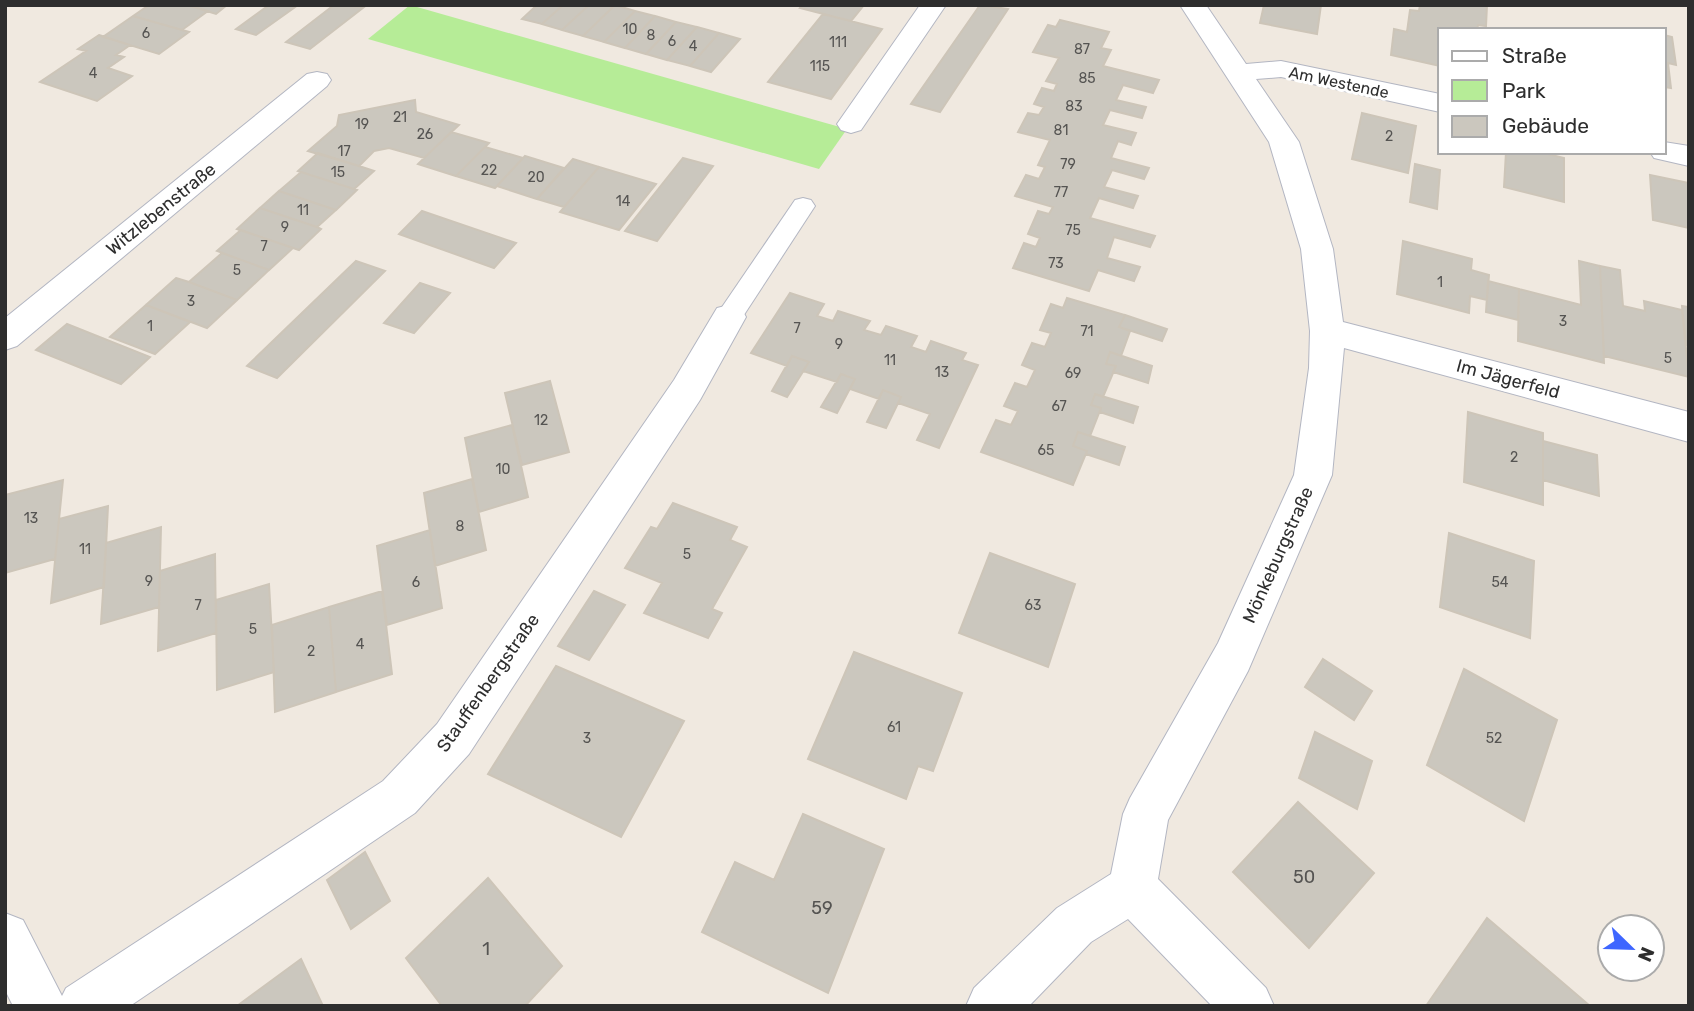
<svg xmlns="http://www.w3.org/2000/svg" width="1694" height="1011" font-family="Rubik,sans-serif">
	<rect width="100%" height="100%" fill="#f0e9e0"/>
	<path fill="#b6ec97" d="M410,5L847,129L819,169L368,39Z"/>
	<path fill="#cbc7be" stroke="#cdc5b8" stroke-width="2" d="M149,5H187L208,11L182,30L133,16Z
		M187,5H227L216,14Z
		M269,5H298L256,35L236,29Z
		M334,5L364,7L310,49L286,42Z
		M537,5H563L542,24L522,19Z
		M563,5H589L562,30L542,24Z
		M589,5H615L583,36L562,30Z
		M615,5L635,11L604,42L583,36Z
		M803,5H864L851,21L800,8Z
		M980,5L1008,9L940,112L911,104Z
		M1264,5H1321L1317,34L1260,23Z
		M1420,5H1487L1486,26L1478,25L1477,30H1440V66L1391,55L1394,29L1407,32L1410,10L1419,11Z
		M635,11L655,16L625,48L604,42Z
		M823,14L882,29L831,99L768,82Z
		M133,16L189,32L159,54L103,37Z
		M655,16L676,22L646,54L625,48Z
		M1060,20L1109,32L1101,48L1111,50L1103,66L1159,80L1153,93L1123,85L1116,100L1146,107L1142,118L1110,110L1103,125L1136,133L1131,145L1118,141L1111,158L1149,168L1144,179L1112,170L1104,187L1138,196L1133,208L1099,198L1090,218L1155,236L1150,247L1114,237L1107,258L1140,267L1134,281L1098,270L1089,291L1013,268L1024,243L1036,247L1040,238L1028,234L1038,211L1049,214L1053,207L1015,196L1026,175L1039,179L1045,167L1038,165L1050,140L1018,132L1028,113L1039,115L1044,107L1034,104L1042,88L1054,91L1057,84L1046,81L1059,58L1033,52L1048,25L1056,27Z
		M676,22L697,27L667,60L646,54Z
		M697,27L719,33L690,66L667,60Z
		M719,33L740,39L711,72L690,66Z
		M99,35L130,45L116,55L124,57L108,68L132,76L97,101L40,82L86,51L78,49Z
		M1664,35L1672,37L1676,65L1668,63L1671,88L1664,87Z
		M415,100L416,112L459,125L424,158L389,148L374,151L359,166L308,151L337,126L339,115Z
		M1362,113L1416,126L1408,173L1352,159Z
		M451,132L489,143L456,176L418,164Z
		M485,147L523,158L495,188L456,176Z
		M1506,152H1540L1564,158V202L1504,187Z
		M318,153L359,166L374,171L354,189L298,171Z
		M525,156L564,168L537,199L497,186Z
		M683,158L713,166L657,241L625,231Z
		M573,159L599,167L564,207L537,199Z
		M1415,164L1440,170L1437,209L1410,202Z
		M599,167L656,184L619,230L560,212Z
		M301,172L354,189L357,190L336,210L279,191Z
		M1650,175L1689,183V228L1653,220Z
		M279,191L336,210L317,227L260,208Z
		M260,208L317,227L321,229L299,250L237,229Z
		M422,211L516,243L494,268L399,234Z
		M241,230L293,248L269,270L217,251Z
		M1403,241L1472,259L1471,270L1489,275L1487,300L1470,296L1469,313L1397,294Z
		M222,253L269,270L237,300L189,282Z
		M356,261L385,271L277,378L247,366Z
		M1579,261L1600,266L1604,363L1518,341L1519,289L1581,305Z
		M1600,266L1620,270L1623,306L1645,311L1644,301L1682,310L1689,377L1604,356Z
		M176,278L189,282L237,300L207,328L146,305Z
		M1488,281L1519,289L1518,320L1486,312Z
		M420,283L450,293L414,333L384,323Z
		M790,293L824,304L817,316L833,321L838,311L870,321L864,330L881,335L886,326L917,336L911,347L926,352L931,341L966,353L962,360L978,365L939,448L917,440L930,414L898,403L901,397L883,390L879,399L850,389L855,379L841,374L837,382L803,371L809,362L792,356L787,366L751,353Z
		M1067,298L1125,315L1119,327L1130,331L1121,356L1110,352L1106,364L1116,366L1103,397L1095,394L1091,405L1101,408L1090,436L1078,432L1073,446L1087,451L1073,485L981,452L996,420L1011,425L1018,411L1004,406L1015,383L1027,387L1035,370L1022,365L1032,343L1045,347L1051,333L1040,330L1051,304L1063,308Z
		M146,305L190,322L155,354L110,337Z
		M1682,306L1689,307V345H1686Z
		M1125,315L1167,329L1162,341L1119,327Z
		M67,324L150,357L121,384L36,350Z
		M1110,352L1152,366L1148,383L1113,372L1116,366L1106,364Z
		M792,356L809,362L787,397L772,391Z
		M841,374L855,379L837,413L821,407Z
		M550,381L569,452L522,465L505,393Z
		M883,390L901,397L886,428L867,422Z
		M1095,394L1138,407L1133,423L1100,412L1101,408L1091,405Z
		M1468,412L1543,433V505L1464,482Z
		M512,425L528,497L479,512L465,438Z
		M1078,432L1125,447L1119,465L1086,454L1087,451L1073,446Z
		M1543,441L1597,455L1599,496L1543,480Z
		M472,479L486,550L435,566L424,493Z
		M63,480L55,559L5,573V495Z
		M673,503L737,527L730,540L747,547L712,609L722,613L708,638L644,613L662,583L625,568L651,527L657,529Z
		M108,506L104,587L51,603L59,519Z
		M161,527L159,607L101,624L106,543Z
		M430,530L442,608L387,625L377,546Z
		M1449,533L1534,561L1530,638L1440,607Z
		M990,553L1075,584L1048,667L959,633Z
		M215,554L216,633L158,651L160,571Z
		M269,584L274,672L217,690L216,600Z
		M382,591L392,674L336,692L329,607Z
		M594,591L625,605L589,660L558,646Z
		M329,607L336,692L275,712L272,625Z
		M854,652L962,693L933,771L918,766L906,799L808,759Z
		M1323,659L1372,691L1354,720L1305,687Z
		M556,666L684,721L621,837L488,774Z
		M1464,669L1557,720L1524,821L1427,765Z
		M1315,732L1372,761L1357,809L1299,778Z
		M1298,802L1374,873L1309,948L1233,872Z
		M803,814L884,849L828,993L702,932L735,862L774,880Z
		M365,852L390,901L351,929L327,880Z
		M488,878L562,966L525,1006H442L406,958Z
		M1487,918L1590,1006H1426Z
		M301,959L323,1006H237Z"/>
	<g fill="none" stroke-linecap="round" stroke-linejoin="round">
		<defs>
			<path id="lane" d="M803,198L811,200L815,206L738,324L729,327L720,324L716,317L720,310L795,200Z"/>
			<path id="street" d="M920,5H946L861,130L851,133L841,130L837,124Z
				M1180,5H1206L1246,64L1281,61L1440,94V112L1281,77L1256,79L1299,142L1333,249L1343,322L1689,412V442L1344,348L1332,475L1248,671L1168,820L1158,879L1266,988L1274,1006H1212L1128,919L1091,942L1029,1006H966L974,988L1057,908L1111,874L1123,814L1130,798L1218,643L1294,475L1309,368L1310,331L1301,249L1269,142Z
				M317,72L327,74L331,80L327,86L17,346L5,350V318L307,74Z
				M1664,142L1689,146V166L1654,158L1650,152H1664Z
				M729,305L741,308L746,317L700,400L469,754L415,813L130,1006H13L5,990V913L23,920L62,996L66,988L383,781L437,724L674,380L717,308Z"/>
		</defs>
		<use href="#lane" stroke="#b3b6c2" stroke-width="2"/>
		<use href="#street" stroke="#b3b6c2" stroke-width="2"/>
		<use href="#lane" fill="#fff" fill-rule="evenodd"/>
		<use href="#street" fill="#fff" fill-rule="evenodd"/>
	</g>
	<g text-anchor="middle" stroke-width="6" stroke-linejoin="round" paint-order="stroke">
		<g font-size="14" fill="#555452">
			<text x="630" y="34">10</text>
			<text x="146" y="38">6</text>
			<text x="651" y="40">8</text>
			<text x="672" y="46">6</text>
			<text x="838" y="47">111</text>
			<text x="693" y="51">4</text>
			<text x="1082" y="54">87</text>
			<text x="820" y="71">115</text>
			<text x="93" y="78">4</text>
			<text x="1087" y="83">85</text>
			<text x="1074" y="111">83</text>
			<text x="400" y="122">21</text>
			<text x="362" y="129">19</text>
			<text x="1061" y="135">81</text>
			<text x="425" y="139">26</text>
			<text x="1389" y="141">2</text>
			<text x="344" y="156">17</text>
			<text x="1068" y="169">79</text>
			<text x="489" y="175">22</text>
			<text x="338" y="177">15</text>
			<text x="536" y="182">20</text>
			<text x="1061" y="197">77</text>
			<text x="623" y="206">14</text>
			<text x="303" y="215">11</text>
			<text x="285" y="232">9</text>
			<text x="1073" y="235">75</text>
			<text x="264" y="251">7</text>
			<text x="1056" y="268">73</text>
			<text x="237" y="275">5</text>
			<text x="1440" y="287">1</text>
			<text x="191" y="306">3</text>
			<text x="1563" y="326">3</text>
			<text x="150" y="331">1</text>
			<text x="797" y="333">7</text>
			<text x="1087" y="336">71</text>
			<text x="839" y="349">9</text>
			<text x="1668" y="363">5</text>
			<text x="890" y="365">11</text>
			<text x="942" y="377">13</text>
			<text x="1073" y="378">69</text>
			<text x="1059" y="411">67</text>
			<text x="541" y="425">12</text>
			<text x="1046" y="455">65</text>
			<text x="1514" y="462">2</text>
			<text x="503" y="474">10</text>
			<text x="31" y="523">13</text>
			<text x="460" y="531">8</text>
			<text x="85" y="554">11</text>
			<text x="687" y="559">5</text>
			<text x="149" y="586">9</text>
			<text x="416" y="587">6</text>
			<text x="1500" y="587">54</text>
			<text x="198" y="610">7</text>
			<text x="1033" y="610">63</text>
			<text x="253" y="634">5</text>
			<text x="360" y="649">4</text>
			<text x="311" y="656">2</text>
			<text x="894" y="732">61</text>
			<text x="587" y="743">3</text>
			<text x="1494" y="743">52</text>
		</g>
		<g font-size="16" fill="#2e2e2e" stroke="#fff">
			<text transform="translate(1339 82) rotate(12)" y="6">Am Westende</text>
		</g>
		<g font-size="18" fill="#2e2e2e" stroke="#fff">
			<text transform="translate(161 209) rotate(-39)" y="6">Witzlebenstraße</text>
			<text transform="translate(1508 379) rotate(15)" y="6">Im Jägerfeld</text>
			<text transform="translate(1278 555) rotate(-66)" y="6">Mönkeburgstraße</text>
			<text transform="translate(488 683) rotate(-55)" y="6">Stauffenbergstraße</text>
		</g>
		<g font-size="18" fill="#555452">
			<text x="1304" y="883">50</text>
			<text x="822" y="914">59</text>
			<text x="486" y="955">1</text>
		</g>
	</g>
	<rect width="1694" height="1011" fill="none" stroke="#2e2e2e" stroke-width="14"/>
	<rect x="1438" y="28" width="228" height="126" fill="#ffffff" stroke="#ababab" stroke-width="2"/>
	<rect x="1452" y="51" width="35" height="10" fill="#ffffff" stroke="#ababab" stroke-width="2"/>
	<text x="1502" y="63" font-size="21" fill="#2e2e2e">Straße</text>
	<rect x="1452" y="80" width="35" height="21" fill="#b6ec97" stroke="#ababab" stroke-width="2"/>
	<text x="1502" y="98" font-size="21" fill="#2e2e2e">Park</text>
	<rect x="1452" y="116" width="35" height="21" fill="#cbc7be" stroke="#ababab" stroke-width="2"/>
	<text x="1502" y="133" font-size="21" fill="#2e2e2e">Gebäude</text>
	<g transform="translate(1631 948) rotate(113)"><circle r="33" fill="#ffffff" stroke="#ababab" stroke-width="2"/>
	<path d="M0-5L12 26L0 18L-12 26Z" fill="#3e66ff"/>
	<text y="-10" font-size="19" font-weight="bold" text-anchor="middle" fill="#2e2e2e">N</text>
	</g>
</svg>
